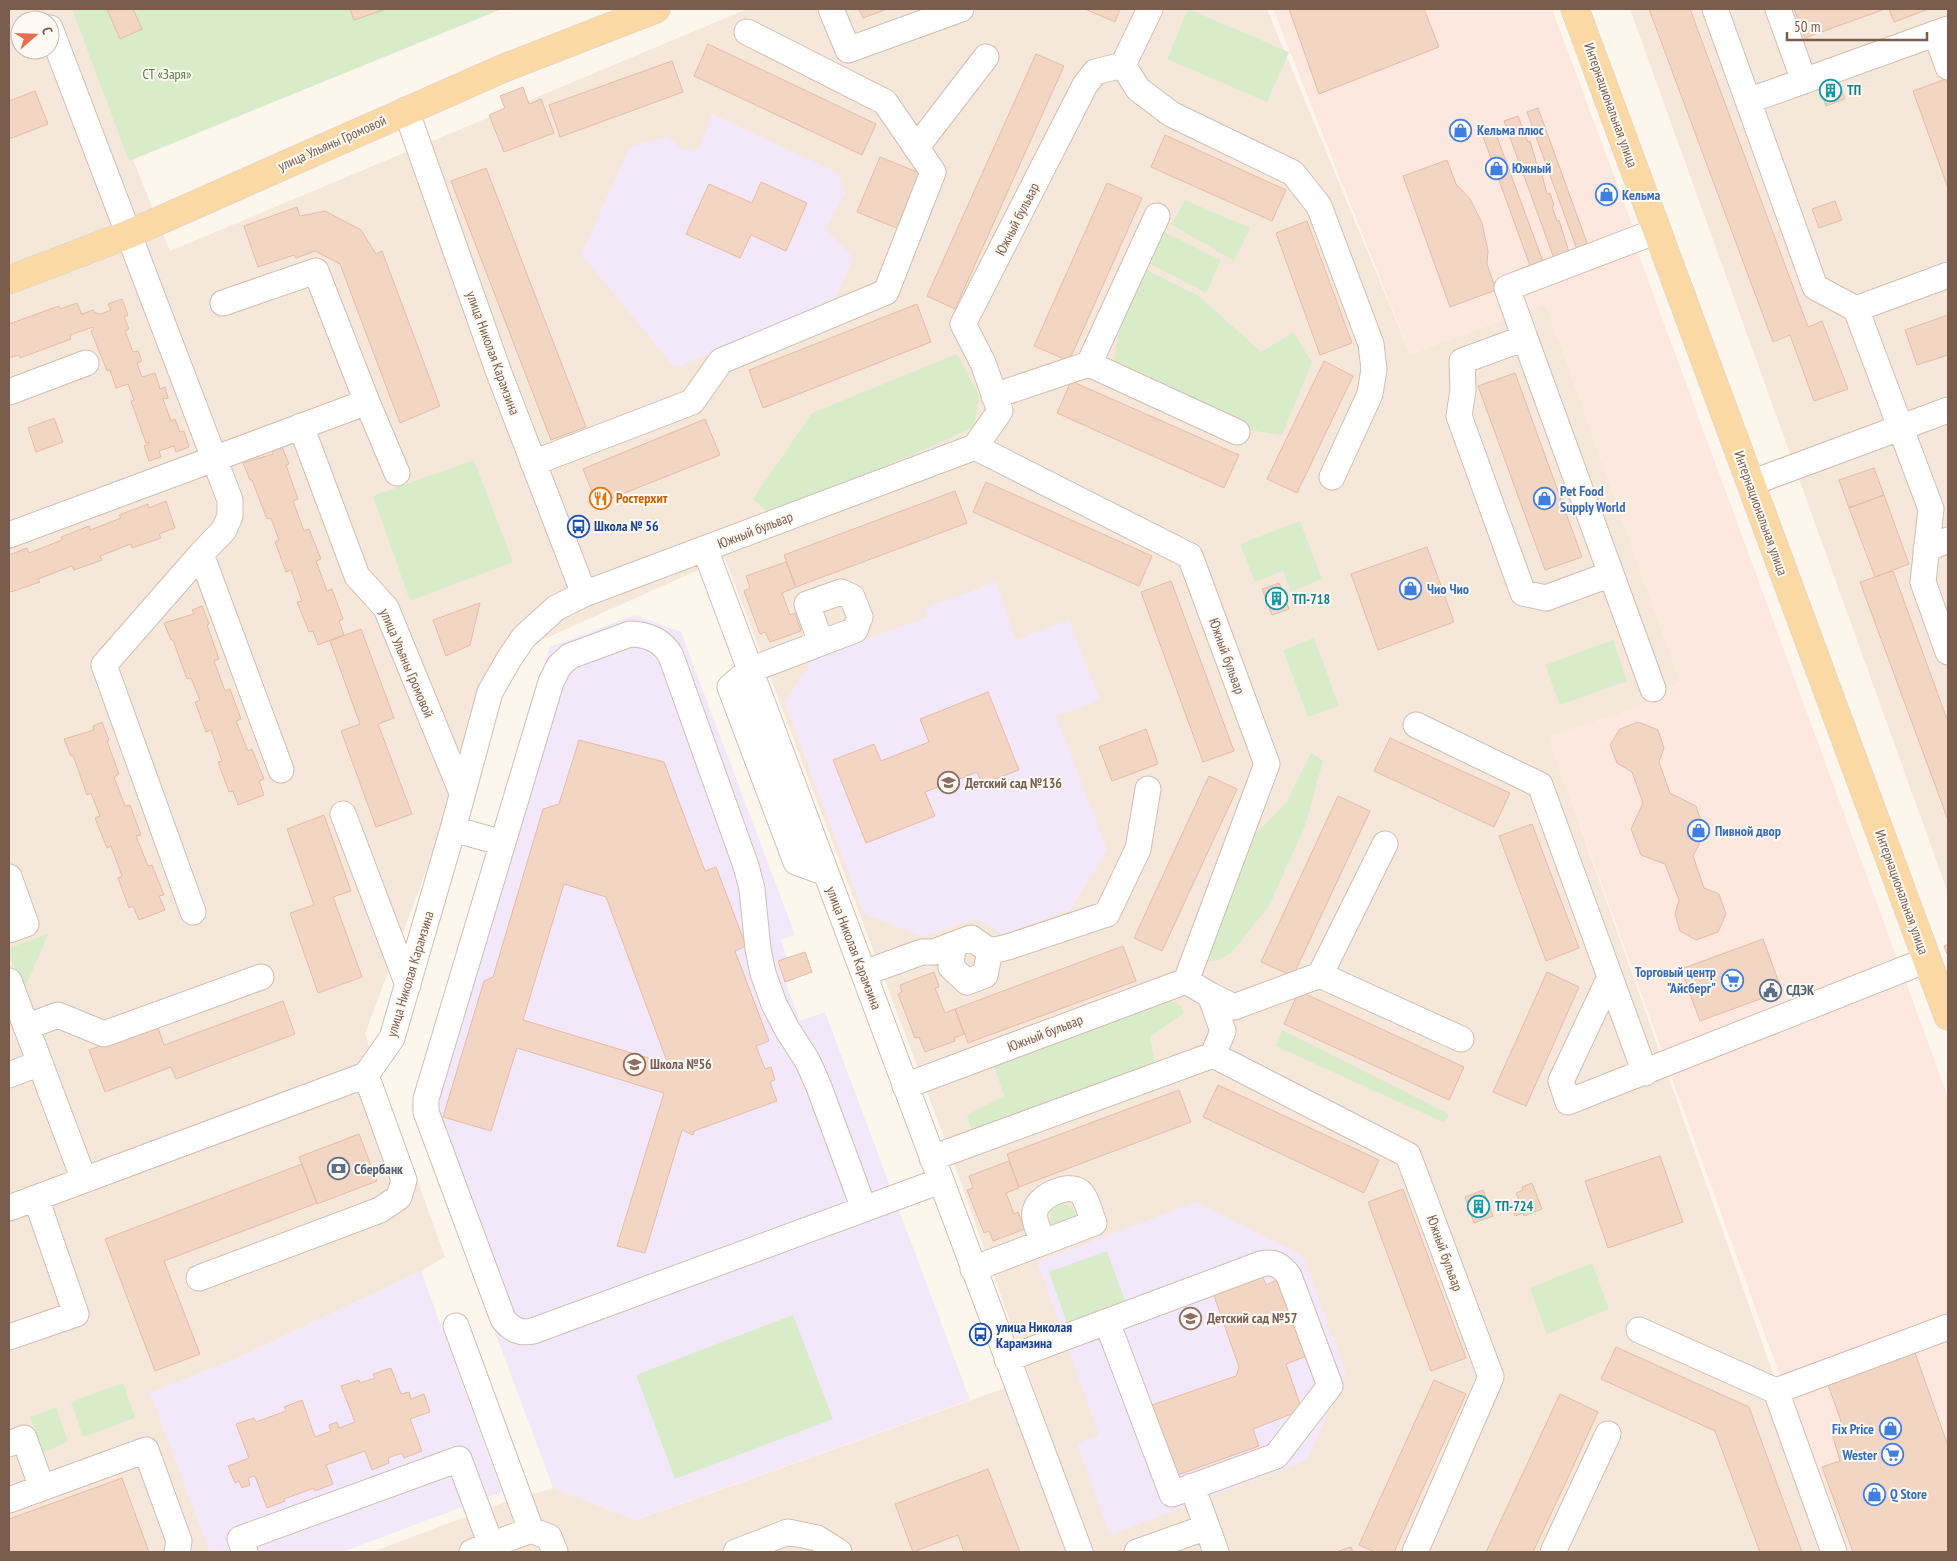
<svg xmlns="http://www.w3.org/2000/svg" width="1957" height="1561" font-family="'PT Sans Narrow',sans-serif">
	<rect width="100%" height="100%" fill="#fdf6ec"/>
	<path fill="#f5e8da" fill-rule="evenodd" d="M9,9H72L170,251L747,9H1267L1410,354L1546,304L1680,682L1645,705L1549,738L1836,1552H1092L953,1161L725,558L491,663L438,839L365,1034L445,1257L421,1271L240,1357L151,1393L210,1552H9ZM20,20H50V50H20Z
		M1630,9H1948V893Z
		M1008,1387L1068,1552H372L505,1502L553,1488L636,1520Z"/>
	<path fill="#fde8e0" d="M1273,9H1552L1640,246L1636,247L1948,1097V1552H1844L1548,737L1645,705L1680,682L1546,304L1410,354Z"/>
	<path fill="#f3e8fa" d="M712,114L838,173L845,193L826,229L853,258L833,304L675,368L581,254L630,147L668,136L681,150L699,148Z
		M996,582L1016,640L1069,620L1100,700L1056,716L1107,850L1071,909L1002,934L976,918L924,937L864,914L785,703L813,658L928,617L925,608Z
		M635,615L681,632L795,935L781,940L787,958L778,962L800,1021L825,1012L970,1400L635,1520L553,1488L411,1107L550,647Z
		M1197,1202L1303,1256L1346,1373L1307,1460L1110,1535L1077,1444L1099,1435L1037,1262Z
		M421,1271L502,1492L342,1552H210L150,1393L240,1357Z"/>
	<path fill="#d8ecc9" d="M72,9H502L129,161Z
		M1188,9L1289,52L1267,102L1167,59Z
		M1185,200L1250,228L1234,261L1171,224Z
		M1164,232L1221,260L1206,293L1149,263Z
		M1147,270L1199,296L1261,352L1293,332L1312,362L1282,435L1255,431L1152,384L1114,361L1121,321Z
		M957,354L979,395L974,427L914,454L769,513L753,499L812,413Z
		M474,460L513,562L410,601L373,496Z
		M1300,521L1322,579L1291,592L1283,571L1255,582L1240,544Z
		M1314,638L1339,706L1308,717L1283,650Z
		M1613,640L1627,681L1560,705L1545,665Z
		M1311,753L1323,761L1305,826L1269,906L1232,952L1219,960L1206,961L1247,841L1286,803Z
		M49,933L23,992L9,954V948Z
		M1171,1000L1181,1006L1184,1013L1150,1037L1156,1069L973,1133L967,1115L1004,1096L993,1062Z
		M1282,1030L1449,1114L1445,1123L1276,1046Z
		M1061,1204H1066L1075,1211V1222L1054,1226C1047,1217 1050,1207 1061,1204Z
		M1107,1251L1125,1301L1067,1323L1049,1272Z
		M1592,1263L1609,1309L1547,1334L1530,1288Z
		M793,1315L833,1419L675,1479L636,1375Z
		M123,1383L135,1418L83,1437L71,1402Z
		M56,1407L68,1442L43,1452L30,1417Z"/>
	<path fill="#f3d5c3" stroke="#e6bba3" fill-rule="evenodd" d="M107,9H133L142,29L120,39Z
		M350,9H386L354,20Z
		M859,9H887L863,18Z
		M1085,9H1120L1115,22Z
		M1289,9H1424L1439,47L1319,94Z
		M1649,9H1690L1808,327L1822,321L1848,389L1814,401L1790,335L1773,342Z
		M1794,9H1885L1805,38Z
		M1889,9H1929L1894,22Z
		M708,44L876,124L862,155L694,76Z
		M1036,54L1064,66L955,309L927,296Z
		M672,61L683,92L560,137L549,105Z
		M1836,75L1845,99L1826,106L1817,82Z
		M1946,79L1948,85V188L1913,91Z
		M523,87L529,104L541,99L554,133L504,152L489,115L505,108L500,96Z
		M35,91L48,124L9,139V101Z
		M1538,108L1590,251L1579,255L1527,112Z
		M1518,116L1528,142L1530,141L1538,168L1540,167L1547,194L1550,193L1554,205L1552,206L1557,221L1559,220L1571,259L1556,264L1504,121Z
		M1493,126L1545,267L1532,271L1481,131Z
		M1165,135L1286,190L1272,221L1151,167Z
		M880,157L922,174L899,229L857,212Z
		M1447,160L1456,184L1470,199L1482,223L1488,251L1487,264L1496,290L1450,307L1403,176Z
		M486,168L586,427L551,440L451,181Z
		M761,182L807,203L786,251L751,235L740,258L686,234L709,184L752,203Z
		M1107,183L1142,198L1069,361L1034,346Z
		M1835,201L1842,220L1819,228L1812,209Z
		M297,207L300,216L325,211L361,230L376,254L382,251L440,406L400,423L340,264L315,251L296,258L294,255L258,267L244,226Z
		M1307,221L1352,343L1320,355L1276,233Z
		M122,299L128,315L124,317L129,329L125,331L133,352L138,351L142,361L137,363L142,377L155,373L160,389L165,387L168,398L163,399L171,421L175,419L180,432L184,431L189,447L176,452L174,446L159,451L161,457L149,461L144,446L149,444V442L146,443L131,401L134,400L128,384L116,388L110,370L107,371L91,331L94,329L93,327L70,335L71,339L20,358L19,355L9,358V324L59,306L60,309L77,303L82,315V314L93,310L95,313L101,314L111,310L108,304Z
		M917,304L931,342L763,408L749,370Z
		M1948,315V355L1917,365L1905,330Z
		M1324,361L1353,376L1297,493L1267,479Z
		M1515,373L1582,557L1545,570L1478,386Z
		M1071,381L1239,455L1224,488L1057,413Z
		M54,418L63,442L36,452L28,428Z
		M705,419L720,455L597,504L583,469Z
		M282,447L289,464L286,465L298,499L293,501L304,531L309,529L321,559L316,561L327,591L332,589L343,619L339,621L344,635L318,645L313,631L309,632L297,602L302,601L291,570L286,572L275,542L279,540L271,518L267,519L252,480H250L243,463L273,454L272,450Z
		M1874,468L1884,495L1849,508L1839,480Z
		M986,482L1152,556L1139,586L973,512Z
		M955,491L967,523L796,587L784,555Z
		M1884,495L1909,564L1875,577L1849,508Z
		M166,501L175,528L159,534L161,538L132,548L131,544L100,556L102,560L74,570L72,566L38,579L40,582L11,592L9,590V555L27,548L29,553L62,540L61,537L89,526L90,530L121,518L119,515L148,504L149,508Z
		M1427,547L1454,622L1378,650L1351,574Z
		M786,562L796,587L782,593L790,615L795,613L801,631L770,642L765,632L760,634L744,591L750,588L746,576Z
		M1893,571L1948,722V820L1860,582Z
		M1171,581L1234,751L1203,762L1141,592Z
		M1279,583L1289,609L1272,615L1262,589Z
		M480,603L470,645L446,656L433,620Z
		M202,606L209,624L207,625L219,659L214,661L225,691L230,689L241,719L236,721L248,751L252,749L264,779L259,781L264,795L238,805L233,791L229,792L218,762L222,761L211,730L206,732L195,702L200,700L191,678L187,679L173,640H171L164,623L194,614L192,610Z
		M361,629L394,718L378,724L412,814L376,827L341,731L360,724L330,641Z
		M988,692L1019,770L982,784L977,772L925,792L935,816L866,843L833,760L874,744L881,761L929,742L920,719Z
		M102,722L109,740L107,741L119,774L114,777L125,806L130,805L141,835L136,836L148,866L152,865L164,895L159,896L165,910L139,920L133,906L129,908L118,878L122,876L111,846L107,848L95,818L100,816L91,793L87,795L73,755L71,756L64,739L94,730L93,726Z
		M1638,722L1658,730L1664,748L1659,762L1670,793L1696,806L1705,833L1693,856L1704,888L1719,894L1726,914L1718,932L1696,940L1680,931L1675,914L1679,900L1665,864L1641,855L1631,829L1643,803L1632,772L1617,763L1610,745L1620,729Z
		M1146,729L1158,764L1112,781L1099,747Z
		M1390,738L1510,793L1494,827L1374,771Z
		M579,740L664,762L705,871L716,867L746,946L735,951L769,1041L756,1046L765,1069L771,1067L775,1080L770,1082L777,1101L694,1131L693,1135L682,1130L645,1253L617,1246L664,1093L517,1048L491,1131L443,1117L484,981L493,977L543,809L559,804ZM564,884L606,897L668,1064L523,1020Z
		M1209,776L1237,789L1162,951L1134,938Z
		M1338,796L1370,811L1293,976L1261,962Z
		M324,815L351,891L333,897L362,977L318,993L290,913L314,905L287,829Z
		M1532,824L1579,948L1546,961L1499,836Z
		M1763,939L1782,991L1700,1021L1681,969Z
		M1948,944V954H1947L1944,946Z
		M1123,946L1136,981L968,1043L955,1009Z
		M805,952L812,972L785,982L778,961Z
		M934,972L939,987L935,988L945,1013L955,1009L964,1034L954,1038L955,1041L925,1052L919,1037L915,1038L898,994L902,992L900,985Z
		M1547,972L1579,987L1526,1106L1493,1092Z
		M1299,991L1464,1067L1449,1100L1284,1024Z
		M283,1001L295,1034L176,1079L171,1067L105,1092L89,1050L157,1025L164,1045Z
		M1218,1085L1379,1160L1364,1193L1203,1117Z
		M1179,1090L1191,1122L1019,1187L1007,1154Z
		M359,1134L377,1181L317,1204L299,1157Z
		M1660,1156L1683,1222L1608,1248L1585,1181Z
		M1009,1161L1019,1188L1006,1193L1014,1214L1018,1212L1025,1229L993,1241L989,1231L984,1233L967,1190L973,1188L969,1176Z
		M302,1164L317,1203L164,1261L200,1354L155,1371L105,1239Z
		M1532,1183L1542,1209L1524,1216L1523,1213L1515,1216L1512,1208L1521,1204L1516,1193L1523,1190L1522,1187Z
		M1403,1189L1466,1358L1431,1371L1368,1202Z
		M1483,1190L1493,1216L1474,1223L1465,1197Z
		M1260,1269L1266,1285L1279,1279L1307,1356L1286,1364L1302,1410L1253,1429L1259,1446L1175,1476L1149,1406L1236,1376L1239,1367L1211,1287Z
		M1616,1347L1749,1407L1802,1552H1760L1715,1431L1601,1379Z
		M1914,1350L1948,1446V1552H1853L1822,1467L1840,1461L1833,1437L1836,1426L1841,1421L1827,1382Z
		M391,1368L401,1394L409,1392L411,1399L424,1394L430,1412L410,1419L422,1451L404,1458L402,1453L388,1458L389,1463L372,1470L365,1451L326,1465L333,1484L315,1491L314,1488L284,1499L285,1501L267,1508L255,1476L248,1478L250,1485L242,1488L239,1481L235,1483L228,1466L249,1458L236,1424L254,1418L256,1422L286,1411L284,1407L302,1400L315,1437L331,1431L329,1425L337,1422L339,1428L355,1422L341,1386L359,1380L360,1383L375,1378L373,1374Z
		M1434,1380L1466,1394L1394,1552H1375L1359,1545Z
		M1560,1394L1598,1412L1565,1484L1533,1552H1486Z
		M988,1469L1020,1552H964L958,1535L913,1552L895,1504Z
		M122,1478L149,1552H9V1519Z
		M1351,1547L1353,1552H1336Z"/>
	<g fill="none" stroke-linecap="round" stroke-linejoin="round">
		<defs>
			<path id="minor" d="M831,9L848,50L961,9
				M1150,9L1123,65L1095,72L1085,85L963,324L983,363L1000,411L975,447L1190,556L1267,764L1186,981L1210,995L1223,1031L1213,1055L1408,1155L1491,1377L1415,1552
				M1715,9L1815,287L1856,309L1931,509L1923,582L1948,652
				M1778,9L1804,81
				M50,28L230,500V516L224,530L201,554L104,665L193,912
				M1936,33L1948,67
				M1123,65L1138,89L1171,114L1293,173L1319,206L1371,344L1374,369L1370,394L1332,477
				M1748,101L1948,29
				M406,110L499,373L584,594
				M916,148L986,57
				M1856,309L1948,275
				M1525,338L1507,288L1657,231
				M1089,364L1237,432
				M9,392L86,363
				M994,396L1089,364L1157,216
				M367,402L397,473
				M301,426L357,576L386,608L462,793
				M533,463L692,402L721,361L886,292L933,172L885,102L747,32
				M1751,483L1948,410
				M9,535L367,402L316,271L223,303
				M705,549L1080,1552
				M1926,549L1948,540
				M201,554L281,770
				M1611,574L1546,598L1523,593L1459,416L1463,390L1462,361L1525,338L1653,689
				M821,643L807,604L841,592L852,597L860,617L855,630L750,670L730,687L796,862L826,873
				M1416,725L1540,785L1610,977L1561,1081L1568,1102L1927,960
				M343,814L408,985
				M453,829L503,843
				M9,877L26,924L9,930
				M953,945L951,967L967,982L985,975L990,951
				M864,973L922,952H934L971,938L990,951L1008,947L1107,914L1138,849L1148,789
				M1320,975L1385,844
				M1610,977L1645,1073
				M9,981L84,1180
				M1210,995L1234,1007L1320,975L1461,1039
				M26,1027L58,1015L104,1034L261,977
				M9,1075L40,1063
				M905,1086L1186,981
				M932,1158L1213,1055
				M9,1208L366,1075L392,1038L453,829L490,692L509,659L524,637L556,608L584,594L975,447
				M864,1209L819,1087L808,1062L787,1029L774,1004L763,973L758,949L752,889L746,866L671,656C663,641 647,634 630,634L570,656L559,666L551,682L426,1099V1112L503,1319C511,1329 519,1334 533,1331L940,1181
				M973,1269L1094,1223C1090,1214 1087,1197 1079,1191C1066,1183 1037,1197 1035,1212C1033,1221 1040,1233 1044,1242
				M199,1278L380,1210L399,1197L404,1180L366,1075
				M456,1326L531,1530
				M1639,1330L1776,1391L1834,1552
				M9,1337L76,1314L36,1198
				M1007,1359C1092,1327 1176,1296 1261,1264C1274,1261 1281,1265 1289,1276L1330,1386L1276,1456L1172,1494L1107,1322
				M1776,1391L1948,1327
				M9,1444L24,1438L42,1488
				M1192,1486L1207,1527
				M9,1500L146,1450L179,1541L177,1552
				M245,1552L240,1539L459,1459L491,1545
				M472,1552L531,1530L549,1537L555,1552
				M736,1552L788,1532L817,1538L839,1552
				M1137,1552L1207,1527L1216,1552
				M1553,1552L1608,1434"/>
			<path id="major" d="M1575,9L1948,1016
				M9,280L129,234L504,68L656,9"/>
		</defs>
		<use href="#minor" stroke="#d1beb0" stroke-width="27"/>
		<use href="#major" stroke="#dad1cd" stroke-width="29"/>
		<use href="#minor" stroke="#fff" stroke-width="25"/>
		<use href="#major" stroke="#fbd9a5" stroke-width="28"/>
	</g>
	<defs>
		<symbol id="building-ring" viewBox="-11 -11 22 22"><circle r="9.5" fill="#fffaf3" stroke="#0f9aa8" stroke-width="1.5"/><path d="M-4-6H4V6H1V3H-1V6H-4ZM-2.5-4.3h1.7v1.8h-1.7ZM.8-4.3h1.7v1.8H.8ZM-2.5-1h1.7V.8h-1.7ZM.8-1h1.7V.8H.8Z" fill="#0f9aa8"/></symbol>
		<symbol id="shop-ring" viewBox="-11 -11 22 22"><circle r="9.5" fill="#fffaf3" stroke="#3f7fe0" stroke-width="1.5"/><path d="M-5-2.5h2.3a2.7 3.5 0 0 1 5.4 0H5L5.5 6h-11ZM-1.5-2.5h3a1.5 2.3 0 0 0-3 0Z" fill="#3f7fe0"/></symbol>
		<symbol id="restaurant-ring" viewBox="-11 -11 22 22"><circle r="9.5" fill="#fffaf3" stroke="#e8710a" stroke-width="1.5"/><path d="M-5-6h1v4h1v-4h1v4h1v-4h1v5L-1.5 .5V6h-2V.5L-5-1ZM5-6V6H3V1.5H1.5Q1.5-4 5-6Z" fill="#e8710a"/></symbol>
		<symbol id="bus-ring" viewBox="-11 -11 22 22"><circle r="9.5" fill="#fffaf3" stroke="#1a4fb4" stroke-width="1.5"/><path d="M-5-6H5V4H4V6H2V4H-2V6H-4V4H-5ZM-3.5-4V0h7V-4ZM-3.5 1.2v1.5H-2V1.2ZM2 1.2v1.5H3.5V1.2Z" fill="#1a4fb4"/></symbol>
		<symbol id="school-ring" viewBox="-11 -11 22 22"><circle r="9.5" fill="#fffaf3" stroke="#8d6e63" stroke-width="1.5"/><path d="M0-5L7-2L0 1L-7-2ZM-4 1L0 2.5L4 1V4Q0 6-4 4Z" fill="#8d6e63"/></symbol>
		<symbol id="supermarket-ring" viewBox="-11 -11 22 22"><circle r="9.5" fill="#fffaf3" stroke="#3f7fe0" stroke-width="1.5"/><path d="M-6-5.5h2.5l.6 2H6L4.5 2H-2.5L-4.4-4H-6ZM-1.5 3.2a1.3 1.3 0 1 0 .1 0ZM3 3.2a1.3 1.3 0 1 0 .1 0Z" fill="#3f7fe0"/></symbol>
		<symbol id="civic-ring" viewBox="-11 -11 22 22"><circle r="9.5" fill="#fffaf3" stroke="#5c6f8a" stroke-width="1.5"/><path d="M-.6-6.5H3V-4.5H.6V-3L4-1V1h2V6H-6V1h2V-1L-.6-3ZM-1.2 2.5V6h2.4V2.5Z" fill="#5c6f8a"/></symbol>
		<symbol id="bank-ring" viewBox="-11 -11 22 22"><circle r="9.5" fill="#fffaf3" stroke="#5c6f8a" stroke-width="1.5"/><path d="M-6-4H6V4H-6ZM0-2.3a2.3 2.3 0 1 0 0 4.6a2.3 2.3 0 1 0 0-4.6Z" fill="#5c6f8a"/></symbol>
	</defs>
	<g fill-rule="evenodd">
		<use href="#building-ring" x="1818" y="78" width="25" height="25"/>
		<use href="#shop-ring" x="1448" y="118" width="25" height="25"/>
		<use href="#shop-ring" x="1484" y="156" width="25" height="25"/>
		<use href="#shop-ring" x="1594" y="182" width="25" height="25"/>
		<use href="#restaurant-ring" x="588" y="486" width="25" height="25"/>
		<use href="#shop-ring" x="1532" y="486" width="25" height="25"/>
		<use href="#bus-ring" x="566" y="514" width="25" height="25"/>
		<use href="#shop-ring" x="1398" y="576" width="25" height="25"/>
		<use href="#building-ring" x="1264" y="586" width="25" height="25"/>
		<use href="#school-ring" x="936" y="770" width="25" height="25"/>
		<use href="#shop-ring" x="1686" y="818" width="25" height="25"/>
		<use href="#supermarket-ring" x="1720" y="968" width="25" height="25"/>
		<use href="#civic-ring" x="1758" y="978" width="25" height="25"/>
		<use href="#school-ring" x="622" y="1052" width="25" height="25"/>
		<use href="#bank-ring" x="326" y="1156" width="25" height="25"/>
		<use href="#building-ring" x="1466" y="1194" width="25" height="25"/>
		<use href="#school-ring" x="1178" y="1306" width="25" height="25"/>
		<use href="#bus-ring" x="968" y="1322" width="25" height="25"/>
		<use href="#shop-ring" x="1878" y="1416" width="25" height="25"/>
		<use href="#supermarket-ring" x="1880" y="1442" width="25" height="25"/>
		<use href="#shop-ring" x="1862" y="1482" width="25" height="25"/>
	</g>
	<g text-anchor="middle" stroke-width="4" stroke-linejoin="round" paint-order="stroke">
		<g font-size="14" fill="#537a41" stroke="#fffaf3">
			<text x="167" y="79">СТ «Заря»</text>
		</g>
		<g font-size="14" font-weight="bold" fill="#0d838f" stroke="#fffaf3" text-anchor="start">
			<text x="1847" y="95">ТП</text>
			<text x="1292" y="604">ТП-718</text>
			<text x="1495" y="1211">ТП-724</text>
		</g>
		<g font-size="14" fill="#7a5c4d" stroke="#fffaf3">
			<text transform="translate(1611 105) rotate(70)" y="5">Интернациональная улица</text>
			<text transform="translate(332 143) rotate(-24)" y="5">улица Ульяны Громовой</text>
			<text transform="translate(1017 219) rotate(-63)" y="5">Южный бульвар</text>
			<text transform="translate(493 353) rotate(70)" y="5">улица Николая Карамзина</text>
			<text transform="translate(1761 513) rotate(70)" y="5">Интернациональная улица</text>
			<text transform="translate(755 530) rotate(-21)" y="5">Южный бульвар</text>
			<text transform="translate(1227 656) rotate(70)" y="5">Южный бульвар</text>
			<text transform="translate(407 663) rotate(67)" y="5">улица Ульяны Громовой</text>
			<text transform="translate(1902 892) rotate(70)" y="5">Интернациональная улица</text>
			<text transform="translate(854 948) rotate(69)" y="5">улица Николая Карамзина</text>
			<text transform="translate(410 974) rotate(-73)" y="5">улица Николая Карамзина</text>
			<text transform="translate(1045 1033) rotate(-21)" y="5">Южный бульвар</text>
			<text transform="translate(1445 1253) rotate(70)" y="5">Южный бульвар</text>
		</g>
		<g font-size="14" font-weight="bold" fill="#366cbe" stroke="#fffaf3" text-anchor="start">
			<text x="1477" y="135">Кельма плюс</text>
			<text x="1512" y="173">Южный</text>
			<text x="1622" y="200">Кельма</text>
			<text x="1560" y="496">Pet Food<tspan x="1560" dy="16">Supply World</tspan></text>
			<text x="1427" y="594">Чио Чио</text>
			<text x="1715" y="836">Пивной двор</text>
			<text x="1716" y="977" text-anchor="end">Торговый центр<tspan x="1716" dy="16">"Айсберг"</tspan></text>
			<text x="1874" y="1434" text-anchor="end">Fix Price</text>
			<text x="1877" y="1460" text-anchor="end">Wester</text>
			<text x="1890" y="1499">Q Store</text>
		</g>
		<g font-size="14" font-weight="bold" fill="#c56008" stroke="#fffaf3" text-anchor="start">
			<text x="616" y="503">Ростерхит</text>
		</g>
		<g font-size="14" font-weight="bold" fill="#164399" stroke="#fffaf3" text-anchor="start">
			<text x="594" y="531">Школа № 56</text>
			<text x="996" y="1332">улица Николая<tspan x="996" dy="16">Карамзина</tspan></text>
		</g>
		<g font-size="14" font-weight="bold" fill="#785e54" stroke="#fffaf3" text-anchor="start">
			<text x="965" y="788">Детский сад №136</text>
			<text x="650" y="1069">Школа №56</text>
			<text x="1207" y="1323">Детский сад №57</text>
		</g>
		<g font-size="14" font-weight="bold" fill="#4e5e75" stroke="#fffaf3" text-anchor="start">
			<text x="1786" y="995">СДЭК</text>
			<text x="354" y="1174">Сбербанк</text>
		</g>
	</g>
	<rect width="1957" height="1561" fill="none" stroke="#7a5c4d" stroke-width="20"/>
	<g transform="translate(35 35) rotate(70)"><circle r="24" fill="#fffaf3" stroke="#cabbb1"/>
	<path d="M0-4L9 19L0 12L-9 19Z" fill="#e76f51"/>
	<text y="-8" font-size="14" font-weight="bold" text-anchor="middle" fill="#7a5c4d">С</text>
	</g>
	<path d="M1787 32v8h140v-8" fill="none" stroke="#7a5c4d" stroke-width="2.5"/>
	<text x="1794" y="32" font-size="15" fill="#7a5c4d" stroke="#fffaf3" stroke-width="4" paint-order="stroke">50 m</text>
</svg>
